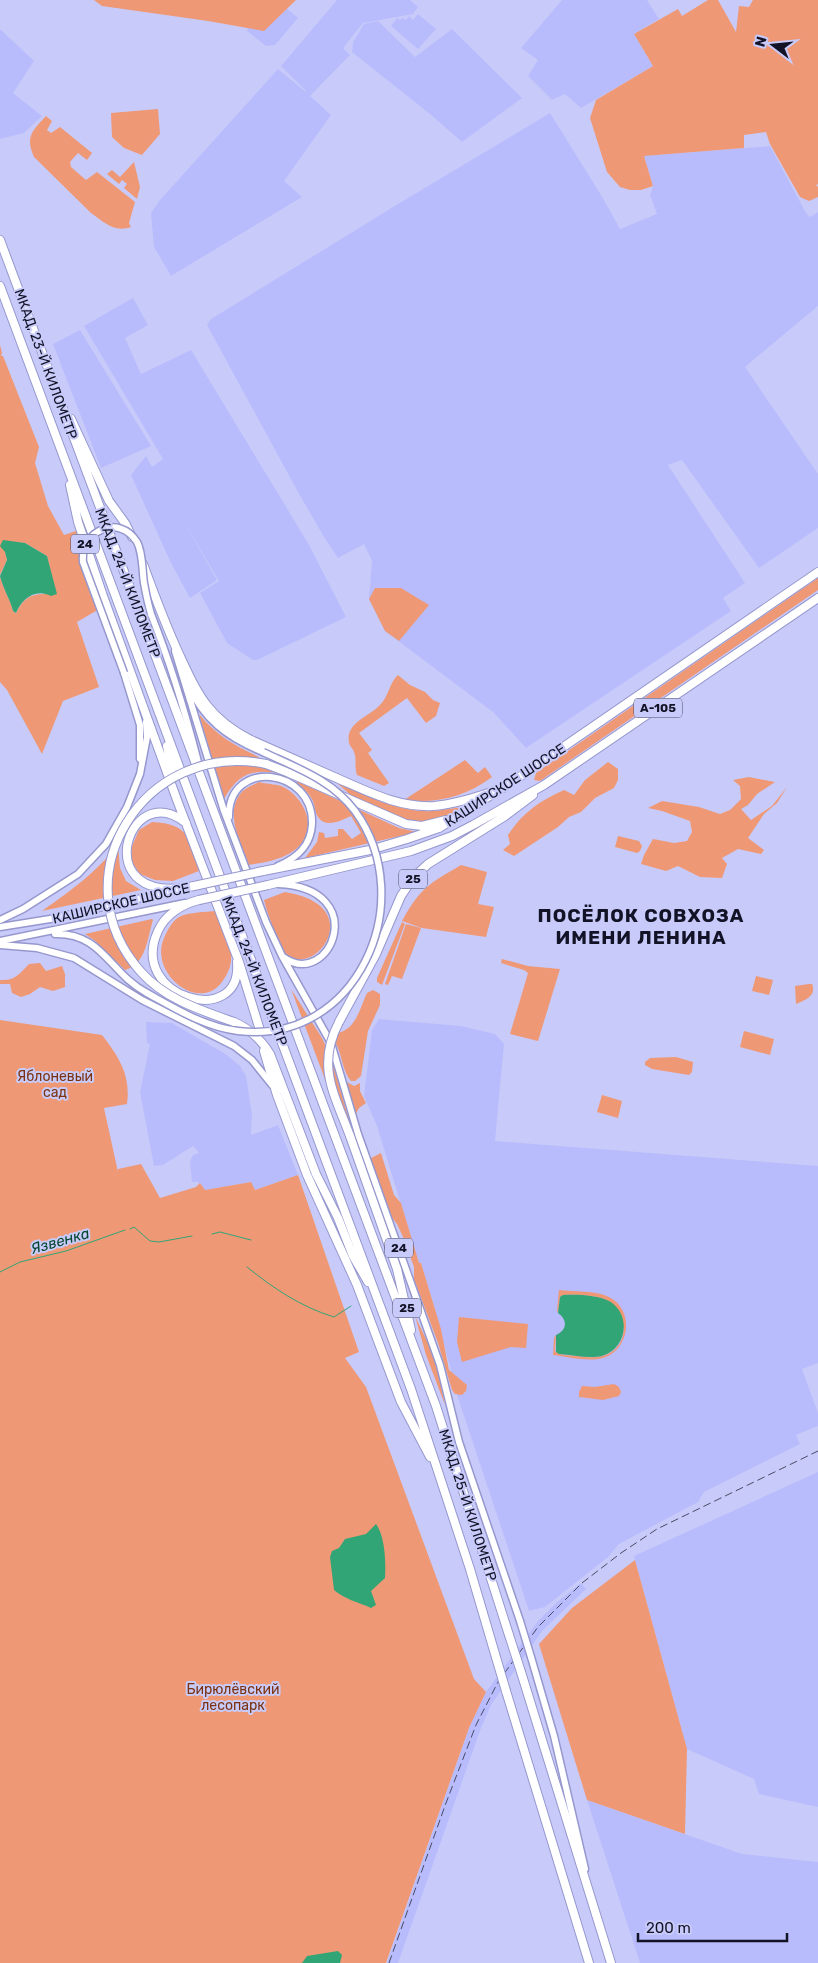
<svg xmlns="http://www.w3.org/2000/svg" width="818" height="1963" font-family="Rubik,sans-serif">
	<rect width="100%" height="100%" fill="#c8cbf9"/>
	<path fill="#b9bcfc" d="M337,0H410L418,7L413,14L363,23L343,48L350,55L310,96L331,115L284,181L302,197L171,276L154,247L151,213L160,200L278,69L306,92V91L281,66Z
		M562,0H647L659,19L634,34L653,66L581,108L565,94L552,100L528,76L538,60L521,48Z
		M284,6L298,18L275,45L266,46L247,31L250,21Z
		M418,14L436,29L418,49L391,26L397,18L400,20L402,18L406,20L409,16L413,20Z
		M378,21L415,57L452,29L522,98L462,142L430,114L352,52L353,42L364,24Z
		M0,29L34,61L13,93L42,116L24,133L0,139Z
		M550,113L604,200L620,229L657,214L650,195L653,186L644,156L770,146L806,213L810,217L818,212V306L745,367L818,474V528L759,568L682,460L668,465L745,583L723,598L731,611L526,748L493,712L385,631L369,599L372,561L364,544L338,558L324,537L298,492L207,325L211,319L398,204Z
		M133,298L148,325L125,338L141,374L191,350L308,543L346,617L257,660H253L227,643L200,593L219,581L184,522L217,580L190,598L171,563L131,475L146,456L152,467L163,459L84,326Z
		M80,330L151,446L101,468L53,344Z
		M379,1019L461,1026L495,1034L504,1044L495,1141L818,1166V1363L802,1369L818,1413V1426L796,1435L800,1444L704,1492L698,1502L619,1544L608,1557L545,1607L529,1611L458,1398L433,1302L421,1263H419L377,1126L364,1096L372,1030Z
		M146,1022L172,1023L227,1055L240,1066L246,1076L252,1115L251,1135L278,1125L298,1175L255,1190L251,1182L205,1190L198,1182H192L190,1161L193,1155L199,1153L193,1146L163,1165L154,1166L140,1092L150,1044L147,1043Z
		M818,1472V1807L759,1794L754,1779L687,1749L634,1556Z
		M581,1583L586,1589L542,1631L491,1705L481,1728L398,1963H387L469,1728L486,1692L538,1621L556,1603Z
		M587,1800L742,1854L818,1862V1963H640Z"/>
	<path fill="#ef9875" d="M94,0H296L264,31L208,21L102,6Z
		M708,0H718L736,32L739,6L749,7L753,0H818V184L816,185L818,187V197L809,201L800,197L770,144L766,132L744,135V148L644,156L653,186L641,190H630L620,187L607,172L590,118L596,100L653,66L634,34L678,9L682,16Z
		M158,109L160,134L142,155L124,148L112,137L111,113Z
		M46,116L52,121L47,130L51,133L60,127L92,153L87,160L78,153L70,162L71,167L86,180L97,172L135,202L129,223L131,227C114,233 104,222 91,213L34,157C25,137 32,131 46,116Z
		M134,162L140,187L137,199L124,188L127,184L122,180L119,184L107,174L112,170L120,177Z
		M0,345L2,353L1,356H3L39,447L35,463L48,506L64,535L76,531L101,608L77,622L99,687L63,701L42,754L7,690L0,682V576C3,589 10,599 13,611L16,613C23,599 30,593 47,594L53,582L47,556L25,543L11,542L5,552L7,560L0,575Z
		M818,578V590L540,781L534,780L536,773Z
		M375,588H401L429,605L399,641L385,631L369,599Z
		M398,675L410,685L425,692L433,700L440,703L436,716L426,723L407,698L359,733L372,750L368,753L389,783L384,786L357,775C354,766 357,759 354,752C353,748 349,746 349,742C345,723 370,716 380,705C389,696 389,683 398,675Z
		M199,714C216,735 235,746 259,757L257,766L284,774C254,769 240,771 224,799Z
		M465,760L478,773L485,767L492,777C465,797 437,804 404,800Z
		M608,762L618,769V780L614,788L595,798L581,812L569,817L558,827L514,856L503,850L510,844L508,835C522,813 541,800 564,790L574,795L585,780Z
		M749,777L775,782L757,794L748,805L741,809L751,820L772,806L787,787L777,803L764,814L748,838L764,850L761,854L738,849L722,858L727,864L722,878L700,877L678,866L666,871L641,864L644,855L653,839L674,843L687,841L692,832L690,821L662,811L648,808L662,801L699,807L720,814L730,810L741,799L740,786L733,780Z
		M297,781L399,828L417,832L305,858L317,842L319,832L324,833L325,838L338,836V829H343L352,839L361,833L351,816C342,820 326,829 318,817C315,813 315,806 313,801C309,793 303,788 297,783Z
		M259,782C266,784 275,784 281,786C302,795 317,823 302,843C289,859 267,862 249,865C241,843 224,814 241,793C245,788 253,785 259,782Z
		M337,783C368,796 399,813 434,811C445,810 457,807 468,807L441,820L424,823L407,821L355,799Z
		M152,822C190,824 190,839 199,871L173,881L155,880L140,874L131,861L132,846L139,830Z
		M618,836L639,841L642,846L640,851L637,853L615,847Z
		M118,845L120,868L126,881L141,890L42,911C72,890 95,873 118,845Z
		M461,865L487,872L478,904L494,907L486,937L422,928L402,921C421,887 429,884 461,865Z
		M285,892C371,906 313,982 285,953C279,947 266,909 264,900Z
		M217,911C222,923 229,938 231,951C232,962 230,970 224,979C202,1016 148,974 164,938C167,931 172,921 179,917C189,912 206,912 217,911Z
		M152,919L153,920C147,940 146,964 125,970L94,940L85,934Z
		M402,922L405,924L382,985L377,982V978Z
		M406,924L421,928L402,979L392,976L388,985L385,984Z
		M502,959L528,966L560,969L538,1041L510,1034L528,973L524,970L501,963Z
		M40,963L46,971L62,966L65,974V987L53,991L40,987L30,994L21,997L12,993L10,984H0V980C15,981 19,974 29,964Z
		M756,976L773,980L769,995L752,991Z
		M809,984H812C817,996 805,1000 796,1004L795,986Z
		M291,989L322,1038L330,1055L353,1133L346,1135Z
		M373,990L380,994V1005L368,1031L361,1076L355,1081H351C342,1071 342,1053 335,1042L338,1033C356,1029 360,1008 367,993Z
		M0,1020L102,1035C119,1057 131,1075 127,1104L104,1108L118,1172V1169L141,1164L160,1198L196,1187L200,1183L205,1190L251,1182L255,1190L298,1175L359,1352L345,1358L366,1387L474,1679L486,1692L469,1728L386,1963H0Z
		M744,1031L774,1039L770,1055L740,1047Z
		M676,1057L693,1062L692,1072L689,1075L652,1069L645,1065V1062L650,1058Z
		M345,1081L354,1086L360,1083V1091L366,1103L359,1108L355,1116Z
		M602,1095L622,1101L618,1118L597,1112Z
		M381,1153L394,1195L401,1203L419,1263H421L441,1329L449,1370L467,1385L466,1391L462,1395L455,1394L452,1390L438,1343L414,1279V1267L403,1237L397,1224L389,1214L369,1159Z
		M559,1290C575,1292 595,1290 609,1297C635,1310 630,1350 603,1358C588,1362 568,1357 553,1355L554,1338L556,1335L555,1351C560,1356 569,1355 577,1356C587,1357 598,1359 608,1354C631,1342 627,1312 606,1300C598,1295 573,1294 563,1295L560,1297L558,1313L557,1310Z
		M415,1316L436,1360L445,1405L426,1355Z
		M459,1317L528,1324L526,1348L511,1347L462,1362L457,1342Z
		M614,1384L619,1387L621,1392L619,1396L603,1400L579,1397V1392L582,1386L595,1387Z
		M635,1560L687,1749L685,1834L587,1800L539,1644L572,1608Z"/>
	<path fill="#31a576" d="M3,540L25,543L47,556L57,594L51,596C35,588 22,599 16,613L13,611C10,599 3,589 0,576L7,560L5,552L0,546Z
		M563,1295C576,1294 598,1295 609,1301C632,1314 627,1349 602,1356C589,1359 573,1355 559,1354L556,1352V1335C567,1330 568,1320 558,1313L560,1297Z
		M376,1524C385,1536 386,1562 385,1578L371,1591L376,1605L371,1608C358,1602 344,1599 334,1590L330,1557L332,1551L339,1548L345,1539L366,1534Z
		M338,1951L342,1955L340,1963H302L307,1956Z"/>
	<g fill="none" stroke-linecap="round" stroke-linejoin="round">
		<path stroke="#31a576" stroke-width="1" d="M130,1229L134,1227L150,1241L159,1242L192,1236
			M212,1234L220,1232L251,1240
			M247,1267C273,1288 301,1307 334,1317L351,1306
			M0,1272L20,1262L66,1251L125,1230"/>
		<defs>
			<path id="major" d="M151,614C170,662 185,711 198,762
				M175,651L224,811L266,922L282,956L331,1043L358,1134L440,1365L459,1442L520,1621
				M124,673L140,725V759
				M187,683C204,720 227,737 263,752
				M229,817C228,757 314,768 312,824C311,846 297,858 278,866
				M278,884C373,888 330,991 283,957
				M0,920L23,909L78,874L106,844L127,807L140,774L147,737L146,722
				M0,927L50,919L181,889
				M55,934C103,933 109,973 147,993
				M0,941L185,903
				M0,945L37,948L74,958L142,1000L234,1046L252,1060L272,1085
				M531,1657L554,1736L585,1869"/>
			<path id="highway" d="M0,240L436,1406L509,1635
				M0,286L411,1389L470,1569L495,1654
				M71,419L109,501L125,523L132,537
				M70,485L78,522L103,596L177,800L239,962L259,1027
				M143,564C154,594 165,624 179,654C198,695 208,718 251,740C278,752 305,764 332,776C365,790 397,808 434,806C458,804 481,795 504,788
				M167,746L173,776
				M266,764L287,772L406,824L422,826L446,820
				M186,823C127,775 86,909 194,886
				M263,871L370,850L407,839L439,828L521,776L818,572
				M268,885L411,851L452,836L473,825L544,785L818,598
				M199,900C182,904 165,915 158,931C127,998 243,1030 237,962
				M234,1022C250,1029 261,1039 270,1054L316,1174L338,1218L353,1256L368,1282
				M339,1022L376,954L401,896L413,878L428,864L505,816L533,795
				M264,1051L277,1095L307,1175L357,1285L401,1402L430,1457
				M350,1136L397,1269L411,1330
				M521,1672L611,1963
				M506,1691L589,1963"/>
		</defs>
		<use href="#major" stroke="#9597ce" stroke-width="9"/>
		<use href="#highway" stroke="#9597ce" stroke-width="10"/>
		<use href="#major" stroke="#fff" stroke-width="6"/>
		<use href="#highway" stroke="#fff" stroke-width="8"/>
		<path stroke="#494a66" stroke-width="1" stroke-dasharray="8 4" stroke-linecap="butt" d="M389,1963L446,1803L476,1725L498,1682L538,1627L582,1583L621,1553L657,1529L818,1451"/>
		<defs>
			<path id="major-bridge" d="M124,673L83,562C80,531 119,513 137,542C143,553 142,570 144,583C146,594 148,604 151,614
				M147,993C176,1009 205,1027 238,1031C356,1046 421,902 355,811C332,780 297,768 263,752
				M520,1621L531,1657"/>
			<path id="highway-bridge" d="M194,886L263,871
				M199,900L268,885
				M234,1022C200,1010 165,999 141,972C57,878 144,739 266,764
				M339,1022C316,1066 334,1093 350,1136
				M509,1635L521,1672
				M495,1654L506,1691"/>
		</defs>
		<use href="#major-bridge" stroke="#9597ce" stroke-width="9" stroke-linecap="butt"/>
		<use href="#highway-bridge" stroke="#9597ce" stroke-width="10" stroke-linecap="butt"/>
		<use href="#major-bridge" stroke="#fff" stroke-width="6"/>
		<use href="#highway-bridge" stroke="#fff" stroke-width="8"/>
	</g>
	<g text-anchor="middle" stroke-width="4" stroke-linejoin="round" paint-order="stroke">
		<g fill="#c8cbf9" stroke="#494a66" stroke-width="1">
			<rect x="71" y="534.5" width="28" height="19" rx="4"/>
			<rect x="634" y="698.5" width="48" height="19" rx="4"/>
			<rect x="399" y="869.5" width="28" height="19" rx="4"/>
			<rect x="385" y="1238.5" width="28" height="19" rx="4"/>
			<rect x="393" y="1298.5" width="28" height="19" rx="4"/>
		</g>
		<g font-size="12" font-weight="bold" fill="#131327">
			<text x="85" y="548">24</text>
			<text x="658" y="712">А-105</text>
			<text x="413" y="883">25</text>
			<text x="399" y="1252">24</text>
			<text x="407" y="1312">25</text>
		</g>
		<g font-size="14" fill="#131327" stroke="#c8cbf9">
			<text transform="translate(46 364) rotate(70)" y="5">МКАД, 23-Й КИЛОМЕТР</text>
			<text transform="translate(128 583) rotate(69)" y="5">МКАД, 24-Й КИЛОМЕТР</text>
			<text transform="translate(505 785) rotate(-33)" y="5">КАШИРСКОЕ ШОССЕ</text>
			<text transform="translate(121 903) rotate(-13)" y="5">КАШИРСКОЕ ШОССЕ</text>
			<text transform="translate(255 971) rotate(69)" y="5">МКАД, 24-Й КИЛОМЕТР</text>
			<text transform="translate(468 1505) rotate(72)" y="5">МКАД, 25-Й КИЛОМЕТР</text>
		</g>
		<g font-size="14" fill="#7b3211" stroke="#c8cbf9">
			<text x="55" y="1081">Яблоневый<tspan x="55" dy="16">сад</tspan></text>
			<text x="233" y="1694">Бирюлёвский<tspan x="233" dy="16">лесопарк</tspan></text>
		</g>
		<g font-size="15" font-style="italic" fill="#04462e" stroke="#c8cbf9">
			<text transform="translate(60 1241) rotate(-16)" y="5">Язвенка</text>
		</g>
		<g font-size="19" font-weight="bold" letter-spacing="1" fill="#131327" stroke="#c8cbf9">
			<text x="641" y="922">ПОСЁЛОК СОВХОЗА<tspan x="641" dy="22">ИМЕНИ ЛЕНИНА</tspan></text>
		</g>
	</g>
	<g transform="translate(773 45) rotate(286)" stroke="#c8cbf9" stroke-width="4" paint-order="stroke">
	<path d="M0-4L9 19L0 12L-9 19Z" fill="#131327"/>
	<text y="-8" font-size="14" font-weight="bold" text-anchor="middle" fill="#131327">N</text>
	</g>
	<path d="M638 1933v8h149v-8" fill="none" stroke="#131327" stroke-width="2.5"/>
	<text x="646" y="1933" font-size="15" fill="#131327" stroke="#c8cbf9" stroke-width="4" paint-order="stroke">200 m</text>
</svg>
